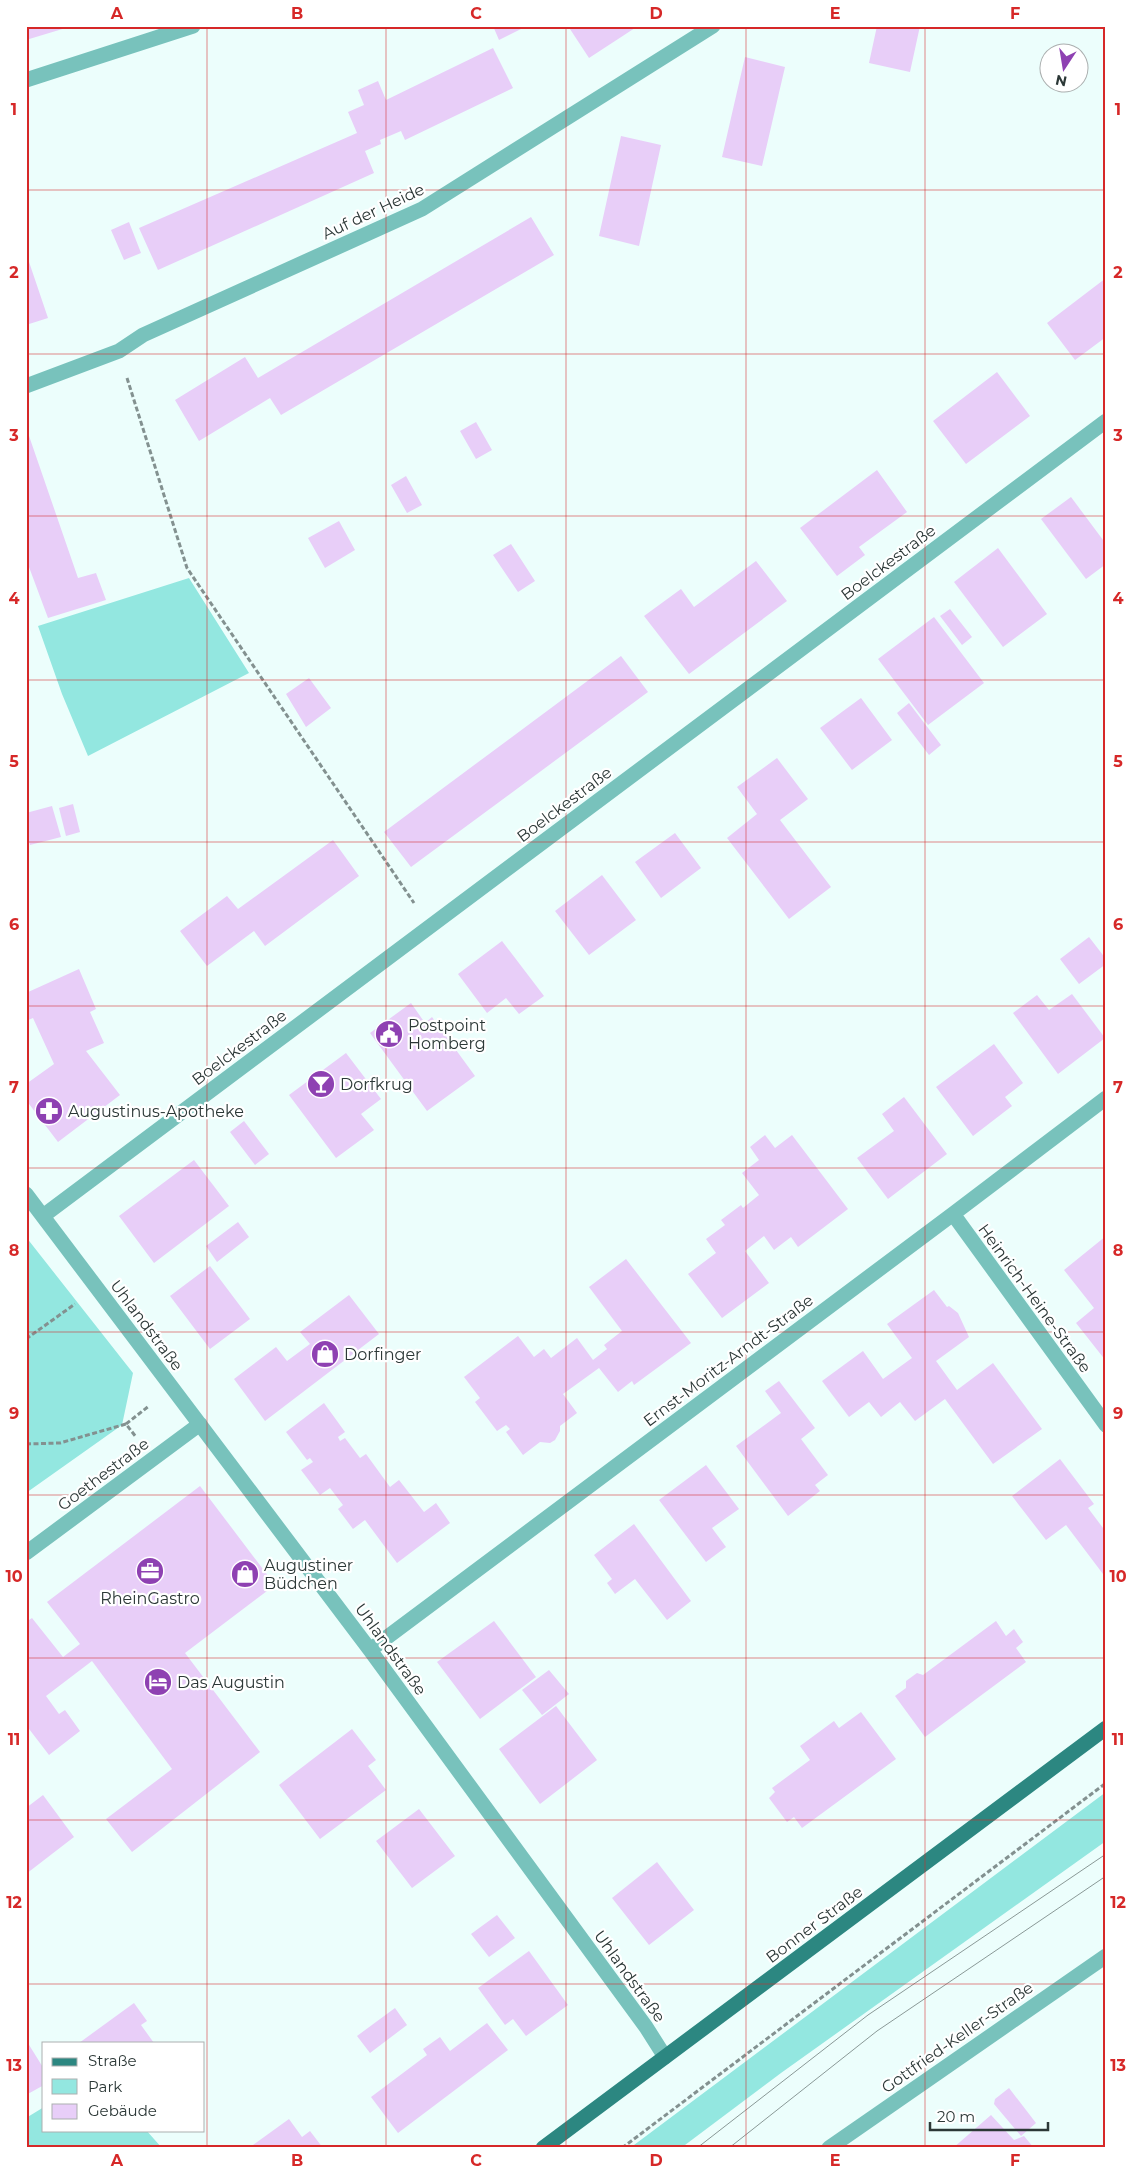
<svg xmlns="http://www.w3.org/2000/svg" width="1132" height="2174" font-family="Montserrat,sans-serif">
	<rect width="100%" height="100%" fill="#ecfefc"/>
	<path fill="#93e7e0" d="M189,578L249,673L88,756L62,694L38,626Z
		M26,1237L133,1373L122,1425L26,1493Z
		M1106,1792V1841L781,2073L681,2148H630Z
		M44,2107V2130H146L162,2148H26V2118Z"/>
	<path fill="#e8cef8" d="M26,26H69V27L26,40Z
		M493,26H527L499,40Z
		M568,26H638L589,58Z
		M877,26H920L910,72L869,63Z
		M493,48L513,88L405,140L401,131L380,140L381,144L365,151L374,173L158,270L139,228L357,133L348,112L364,105L358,90L378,81L386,100Z
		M745,57L785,67L762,166L722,157Z
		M621,136L661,145L639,246L599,236Z
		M531,217L554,255L281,415L270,398L199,441L175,400L245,357L258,378Z
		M129,222L141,253L124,260L111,230Z
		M26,253L48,318L26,325Z
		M1106,278V337L1075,360L1047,323Z
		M997,372L1030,416L966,464L933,421Z
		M476,422L492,450L476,459L460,431Z
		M26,433H28L78,578L96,573L106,600L48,618L26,559Z
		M877,470L907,512L859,547L865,555L837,576L800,528Z
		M406,476L422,505L407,513L391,485Z
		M1071,497L1106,544V564L1086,579L1041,519Z
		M339,521L355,550L325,568L308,538Z
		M511,544L535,581L518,592L493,555Z
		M998,548L1047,614L1003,647L954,582Z
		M756,561L787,601L689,674L644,616L681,589L694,607Z
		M950,609L972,637L962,645L940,616Z
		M934,617L984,683L928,725L878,659Z
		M621,656L648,692L411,867L384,832Z
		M309,678L331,708L306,727L286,694Z
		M861,698L892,740L852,770L820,728Z
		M909,703L941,745L929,755L897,713Z
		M777,758L808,799L780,820L831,887L789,919L727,838L757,814L737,787Z
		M73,804L80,832L66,836L59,808Z
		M52,806L61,837L30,845L26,831V813Z
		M675,833L701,868L661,898L635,862Z
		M333,840L359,876L265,946L254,931L207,966L180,931L227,896L238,909Z
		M602,875L636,920L589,955L555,911Z
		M1089,937L1106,959V964L1079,984L1060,959Z
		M502,941L544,996L519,1014L506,998L487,1013L458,974Z
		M79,969L96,1009L90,1012L104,1043L86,1051L120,1095L58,1142L26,1100V1084L54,1064L33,1018L26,1021V993Z
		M1072,994L1105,1038L1058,1074L1013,1013L1037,995L1049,1010Z
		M411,1003L425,1023L432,1017L475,1076L427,1111L370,1033Z
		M994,1044L1023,1083L1005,1097L1012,1106L973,1136L936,1087Z
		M346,1053L381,1099L361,1114L374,1130L336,1158L289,1095Z
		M904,1097L947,1154L888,1199L857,1158L894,1131L882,1114Z
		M244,1121L269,1154L255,1165L230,1132Z
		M765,1135L775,1148L792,1135L848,1209L798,1247L791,1237L774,1250L764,1236L745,1251L769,1283L722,1318L688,1274L716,1253L706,1239L725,1225L721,1220L741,1205L743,1208L759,1195L742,1173L759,1160L750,1147Z
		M194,1160L229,1206L154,1263L119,1216Z
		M238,1222L249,1237L217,1262L206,1246Z
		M1106,1236V1361L1076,1323L1094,1308L1064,1270Z
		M626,1259L691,1343L634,1385L632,1381L618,1392L599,1368L563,1394L577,1413L560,1426V1431L555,1440L550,1443L540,1442L523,1455L506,1432L510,1429L506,1425L497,1431L475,1402L480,1398L464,1377L518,1336L534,1357L544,1349L551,1358L577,1338L593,1360L607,1349L604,1345L622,1331L589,1287Z
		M210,1266L250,1319L210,1349L170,1296Z
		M934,1290L947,1307L949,1306L958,1313L969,1337L936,1361L957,1390L993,1363L1042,1429L993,1464L945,1399L915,1421L900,1402L881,1417L869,1402L849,1417L822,1381L863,1351L883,1379L912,1358L887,1324Z
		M349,1295L379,1334L265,1421L234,1379L276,1347L287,1361L310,1344L300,1332Z
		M779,1381L815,1428L801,1439L828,1475L815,1485L820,1491L788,1516L736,1446L781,1413L765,1391Z
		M324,1403L345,1432L338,1437L340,1441L345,1438L360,1458L366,1454L390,1487L399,1480L424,1512L436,1503L450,1523L397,1563L365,1520L353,1529L338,1509L343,1505L330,1488L320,1495L301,1470L313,1462L310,1458L307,1460L286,1432Z
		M1060,1459L1094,1504L1088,1508L1106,1532V1578L1066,1525L1046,1540L1012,1496Z
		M706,1465L739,1509L712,1528L726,1547L706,1562L659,1500Z
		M200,1486L275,1585L185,1653L260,1752L132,1852L106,1819L172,1769L92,1661L46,1696L59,1714L65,1710L80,1731L49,1755L26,1725V1622L32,1618L63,1657L80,1644L47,1602Z
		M634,1524L691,1601L667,1620L635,1579L615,1594L607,1583L612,1579L594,1555Z
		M494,1621L536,1677L480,1719L437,1662Z
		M996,1621L1006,1636L1014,1629L1023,1642L1016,1648L1026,1662L925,1737L895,1696L906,1688V1681L917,1673L923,1675Z
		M549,1670L569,1694L542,1715L522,1690Z
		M556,1706L597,1760L540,1804L499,1749Z
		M861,1712L896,1759L802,1828L794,1817L787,1822L769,1798L775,1792L772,1788L810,1760L800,1746L834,1721L839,1728Z
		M352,1729L376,1760L368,1766L386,1790L320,1839L279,1785Z
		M43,1795L74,1837L26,1874V1808Z
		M419,1809L455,1856L412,1888L376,1841Z
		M657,1862L694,1910L649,1945L612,1898Z
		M497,1915L515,1938L489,1957L471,1934Z
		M529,1951L568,2005L526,2036L513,2019L505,2025L478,1988Z
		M134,2003L147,2021L141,2025L154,2043H79Z
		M395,2008L407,2025L370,2053L357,2036Z
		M487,2023L508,2050L398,2133L371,2097L427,2055L423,2049L440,2037L450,2051Z
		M26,2040L44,2069V2085L26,2095Z
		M1009,2088L1036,2123L1021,2136L994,2104L995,2099Z
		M991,2115L1014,2140L1024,2136L1034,2148H953Z
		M289,2119L302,2137L310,2131L323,2148H255L253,2145Z"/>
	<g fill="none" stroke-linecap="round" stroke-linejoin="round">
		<path stroke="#839190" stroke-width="3" stroke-dasharray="5 2.5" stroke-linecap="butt" d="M127,378L187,568L414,903
			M26,1339L75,1304
			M126,1424L149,1406
			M26,1444L60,1443L126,1424L136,1437
			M622,2148L1106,1783"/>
		<path stroke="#78c2bc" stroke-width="15" d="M26,80L193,26
			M26,386L119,351L143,335L422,209L713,26
			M26,1194L370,1650L646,2027L665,2057
			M953,1214L1106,1425
			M43,1216L1106,421
			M26,1553L200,1424
			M370,1650L953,1214L1106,1098
			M829,2148L1106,1956"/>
		<path stroke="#2c8781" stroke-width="15" d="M543,2148L1106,1728"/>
		<path stroke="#8a9997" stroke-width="1" d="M697,2148L868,2015L1106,1854
			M729,2148L877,2031L1106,1876"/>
	</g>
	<path fill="none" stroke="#d62828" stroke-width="1" stroke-opacity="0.55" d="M207,26V2148M386,26V2148M566,26V2148M746,26V2148M925,26V2148M26,190H1106M26,354H1106M26,516H1106M26,680H1106M26,842H1106M26,1006H1106M26,1168H1106M26,1332H1106M26,1495H1106M26,1658H1106M26,1820H1106M26,1984H1106"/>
	<defs>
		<symbol id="civic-disc" viewBox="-11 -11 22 22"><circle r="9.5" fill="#8e41b2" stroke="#fff"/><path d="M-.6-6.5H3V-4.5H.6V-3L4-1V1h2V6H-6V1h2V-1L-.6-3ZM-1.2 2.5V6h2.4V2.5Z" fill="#fff"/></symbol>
		<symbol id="bar-disc" viewBox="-11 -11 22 22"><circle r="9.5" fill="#8e41b2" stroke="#fff"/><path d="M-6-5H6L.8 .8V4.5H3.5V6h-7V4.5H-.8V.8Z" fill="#fff"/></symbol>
		<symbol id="pharmacy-disc" viewBox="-11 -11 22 22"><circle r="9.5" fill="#8e41b2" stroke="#fff"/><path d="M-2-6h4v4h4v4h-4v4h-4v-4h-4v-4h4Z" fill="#fff"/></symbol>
		<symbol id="shop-disc" viewBox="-11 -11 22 22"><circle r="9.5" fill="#8e41b2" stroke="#fff"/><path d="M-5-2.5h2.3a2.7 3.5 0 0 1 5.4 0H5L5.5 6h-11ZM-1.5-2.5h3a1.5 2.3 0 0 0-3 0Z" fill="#fff"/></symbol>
		<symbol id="office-disc" viewBox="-11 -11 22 22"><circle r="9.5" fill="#8e41b2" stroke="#fff"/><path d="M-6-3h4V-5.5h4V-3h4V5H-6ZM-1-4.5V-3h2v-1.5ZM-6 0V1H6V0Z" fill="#fff"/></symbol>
		<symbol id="hotel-disc" viewBox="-11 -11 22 22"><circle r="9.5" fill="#8e41b2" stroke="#fff"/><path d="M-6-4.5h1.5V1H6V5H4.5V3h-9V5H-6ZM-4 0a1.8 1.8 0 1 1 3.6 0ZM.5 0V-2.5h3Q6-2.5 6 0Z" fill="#fff"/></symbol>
	</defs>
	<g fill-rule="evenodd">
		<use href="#civic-disc" x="373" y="1018" width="32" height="32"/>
		<use href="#bar-disc" x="305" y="1068" width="32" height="32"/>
		<use href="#pharmacy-disc" x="33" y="1095" width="32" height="32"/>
		<use href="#shop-disc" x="309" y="1338" width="32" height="32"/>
		<use href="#office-disc" x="134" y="1555" width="32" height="32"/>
		<use href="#shop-disc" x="229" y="1558" width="32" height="32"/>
		<use href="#hotel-disc" x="142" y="1666" width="32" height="32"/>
	</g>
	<g text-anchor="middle" stroke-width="4.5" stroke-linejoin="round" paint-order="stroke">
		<g font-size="16" fill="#2c3837" stroke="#fff">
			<text transform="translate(373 211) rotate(-25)" y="6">Auf der Heide</text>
			<text transform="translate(888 562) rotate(-37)" y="6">Boelckestraße</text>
			<text transform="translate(564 804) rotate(-37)" y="6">Boelckestraße</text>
			<text transform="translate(239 1047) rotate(-37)" y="6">Boelckestraße</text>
			<text transform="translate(1035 1298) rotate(54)" y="6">Heinrich-Heine-Straße</text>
			<text transform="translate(147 1325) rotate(53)" y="6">Uhlandstraße</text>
			<text transform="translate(728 1360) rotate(-37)" y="6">Ernst-Moritz-Arndt-Straße</text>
			<text transform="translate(103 1474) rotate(-37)" y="6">Goethestraße</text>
			<text transform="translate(391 1649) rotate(54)" y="6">Uhlandstraße</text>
			<text transform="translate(814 1924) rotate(-37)" y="6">Bonner Straße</text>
			<text transform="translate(630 1976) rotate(54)" y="6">Uhlandstraße</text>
			<text transform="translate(957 2037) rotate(-35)" y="6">Gottfried-Keller-Straße</text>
		</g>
		<g font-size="16" fill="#2c3837" stroke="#fff" text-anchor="start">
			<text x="408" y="1031">Postpoint<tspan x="408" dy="18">Homberg</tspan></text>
			<text x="340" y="1090">Dorfkrug</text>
			<text x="68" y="1117">Augustinus-Apotheke</text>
			<text x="344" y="1360">Dorfinger</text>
			<text x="264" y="1571">Augustiner<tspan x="264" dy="18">Büdchen</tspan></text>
			<text x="150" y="1604" text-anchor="middle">RheinGastro</text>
			<text x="177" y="1688">Das Augustin</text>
		</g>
	</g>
	<rect width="1132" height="2174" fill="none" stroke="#ffffff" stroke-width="55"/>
	<rect x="42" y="2042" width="162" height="90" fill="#ffffff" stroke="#abafaf"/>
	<rect x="52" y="2058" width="25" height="8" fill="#2c8781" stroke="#abafaf"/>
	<text x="88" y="2066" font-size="15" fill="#2c3837">Straße</text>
	<rect x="52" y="2079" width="25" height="15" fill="#93e7e0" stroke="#abafaf"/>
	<text x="88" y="2092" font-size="15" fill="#2c3837">Park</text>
	<rect x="52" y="2104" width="25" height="15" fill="#e8cef8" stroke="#abafaf"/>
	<text x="88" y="2116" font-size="15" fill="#2c3837">Gebäude</text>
	<g transform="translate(1064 68) rotate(192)"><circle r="24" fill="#ffffff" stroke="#abafaf"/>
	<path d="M0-4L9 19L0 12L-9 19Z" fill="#8e41b2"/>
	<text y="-8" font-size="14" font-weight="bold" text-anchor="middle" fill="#2c3837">N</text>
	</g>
	<path d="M930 2122v8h118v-8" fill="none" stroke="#2c3837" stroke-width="2.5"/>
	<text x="937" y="2122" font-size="15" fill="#2c3837" stroke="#ffffff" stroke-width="4" paint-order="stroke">20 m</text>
	<rect x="28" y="28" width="1076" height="2118" fill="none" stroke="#d62828" stroke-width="2"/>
	<g font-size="16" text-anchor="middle" font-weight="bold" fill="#d62828">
		<text x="117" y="19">A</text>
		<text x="297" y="19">B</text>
		<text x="476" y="19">C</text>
		<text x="656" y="19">D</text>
		<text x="835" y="19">E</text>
		<text x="1015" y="19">F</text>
		<text x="14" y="115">1</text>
		<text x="1118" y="115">1</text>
		<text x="14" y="278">2</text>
		<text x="1118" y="278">2</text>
		<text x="14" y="441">3</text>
		<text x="1118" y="441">3</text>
		<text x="14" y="604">4</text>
		<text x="1118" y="604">4</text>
		<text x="14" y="767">5</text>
		<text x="1118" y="767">5</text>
		<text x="14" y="930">6</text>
		<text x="1118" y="930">6</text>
		<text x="14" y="1093">7</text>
		<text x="1118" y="1093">7</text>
		<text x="14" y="1256">8</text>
		<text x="1118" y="1256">8</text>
		<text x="14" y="1419">9</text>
		<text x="1118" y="1419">9</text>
		<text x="14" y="1582">10</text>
		<text x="1118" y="1582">10</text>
		<text x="14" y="1745">11</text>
		<text x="1118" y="1745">11</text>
		<text x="14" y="1908">12</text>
		<text x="1118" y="1908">12</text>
		<text x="14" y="2071">13</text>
		<text x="1118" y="2071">13</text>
		<text x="117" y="2166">A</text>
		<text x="297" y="2166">B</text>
		<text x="476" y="2166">C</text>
		<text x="656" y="2166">D</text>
		<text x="835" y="2166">E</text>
		<text x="1015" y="2166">F</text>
	</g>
</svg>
